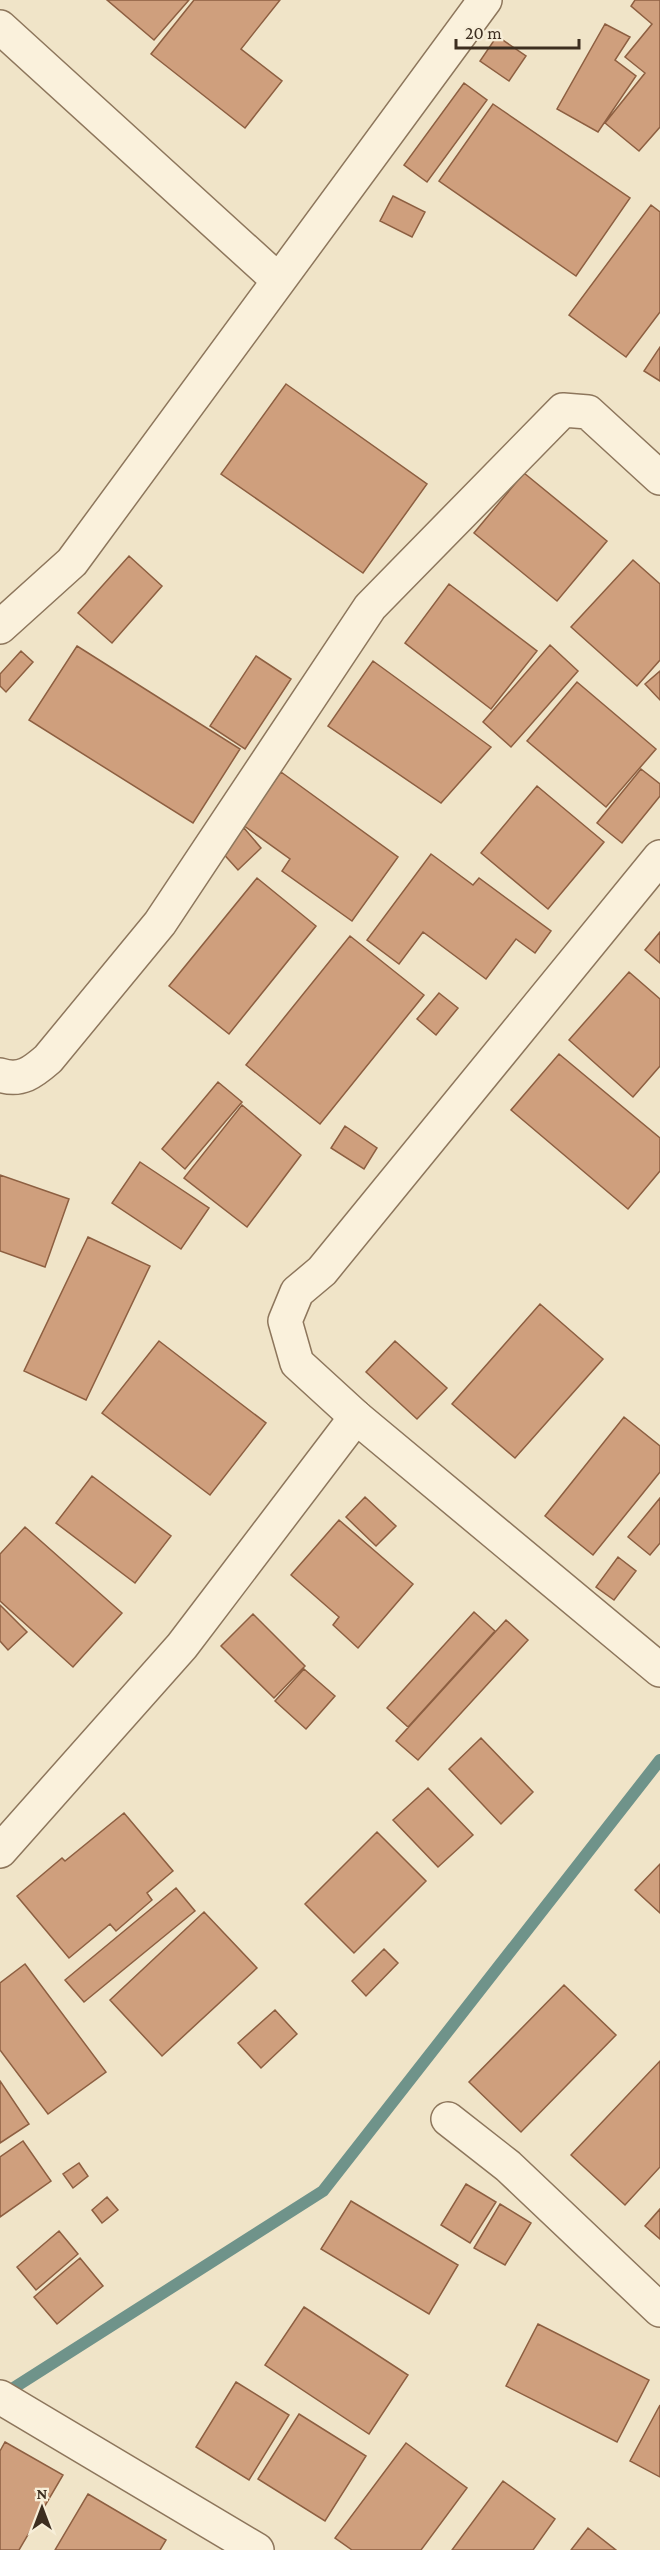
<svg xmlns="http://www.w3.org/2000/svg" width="660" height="2550" font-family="'Crimson Pro',serif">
	<rect width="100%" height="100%" fill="#f0e4c8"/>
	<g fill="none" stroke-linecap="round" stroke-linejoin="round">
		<path stroke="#6f938a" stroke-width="12" d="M1,2396L323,2191L660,1760"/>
	</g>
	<path fill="#cf9f7d" stroke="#8d5f41" stroke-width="1.5" d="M107,0H189L154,40Z
		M194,0H280L241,49L282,81L245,128L151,54Z
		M635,0H660V127L639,151L605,123L645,73L625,57L652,24L631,6Z
		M605,24L630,37L615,60L636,76L598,132L557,109Z
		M497,36L526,56L509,81L480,61Z
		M464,83L487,100L427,182L404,165Z
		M493,104L630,198L576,276L439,181Z
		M393,196L425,212L412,237L380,221Z
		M651,205L660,212V312L626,357L569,315Z
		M660,347V381L644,371Z
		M286,384L427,484L363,573L221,474Z
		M524,473L607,541L557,601L474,533Z
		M129,556L162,586L112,643L78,613Z
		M633,560L660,584V660L637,686L571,627Z
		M449,584L537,651L491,709L405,643Z
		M550,645L578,671L511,747L483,722Z
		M77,646L240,749L193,823L29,720Z
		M21,651L33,662L6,692L0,686V674Z
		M256,656L291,679L245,749L210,726Z
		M373,661L491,747L441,803L328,726Z
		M660,671V700L645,684Z
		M577,682L656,749L606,807L527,741Z
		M641,769L660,784V796L622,843L597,823Z
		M281,772L398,857L352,921L282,871L290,859L243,825Z
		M537,786L604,842L548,909L481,853Z
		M244,828L261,848L238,870L220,850Z
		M431,854L473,885L479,878L551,931L535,953L516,939L486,979L423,932L399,964L367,940Z
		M257,878L316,926L229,1034L169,986Z
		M660,932V963L645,950Z
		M350,936L424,995L320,1124L246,1065Z
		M629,972L660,999V1066L633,1097L569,1040Z
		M439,993L458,1008L436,1035L417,1019Z
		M559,1054L660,1138V1171L628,1209L511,1110Z
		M218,1082L242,1102L185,1169L162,1149Z
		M242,1105L301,1155L247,1227L184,1178Z
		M345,1126L377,1148L364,1169L331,1148Z
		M140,1162L209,1208L181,1249L112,1203Z
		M0,1175L69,1199L45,1267L0,1251Z
		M88,1237L150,1266L86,1400L24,1371Z
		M540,1304L603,1359L515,1458L452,1404Z
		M159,1341L266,1423L210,1495L102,1413Z
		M395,1341L447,1388L417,1419L366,1372Z
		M624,1417L660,1446V1472L593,1555L545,1516Z
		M92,1476L171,1536L135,1583L56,1523Z
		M365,1497L396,1526L376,1546L346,1517Z
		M660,1498V1543L650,1555L628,1537Z
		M339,1520L413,1584L358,1648L333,1625L339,1617L291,1575Z
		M25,1527L122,1613L73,1667L0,1601V1554Z
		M618,1557L636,1571L614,1600L596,1587Z
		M0,1605L27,1632L8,1650L0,1641Z
		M474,1612L495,1631L408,1727L387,1708Z
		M253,1614L305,1666L274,1698L221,1646Z
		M506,1620L528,1640L418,1760L396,1741Z
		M304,1669L335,1696L306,1729L275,1701Z
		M481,1738L533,1792L501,1824L449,1769Z
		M428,1788L473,1835L438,1867L393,1820Z
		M124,1813L173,1871L147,1893L152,1900L116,1931L110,1924L69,1958L17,1896L62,1858L65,1861Z
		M377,1832L426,1881L354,1953L305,1904Z
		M660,1864V1913L635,1890Z
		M176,1888L195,1911L84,2002L65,1980Z
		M204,1912L257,1968L162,2056L110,2000Z
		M384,1949L398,1963L366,1996L352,1981Z
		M25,1964L106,2072L48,2114L0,2050V1983Z
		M564,1985L616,2035L521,2132L469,2082Z
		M275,2010L297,2034L261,2068L238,2043Z
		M660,2061V2167L625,2205L571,2155Z
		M0,2081L29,2124L0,2143Z
		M23,2141L51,2181L0,2217V2157Z
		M79,2163L88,2176L73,2188L63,2174Z
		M466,2184L496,2202L470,2243L441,2225Z
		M107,2197L118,2210L102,2223L92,2210Z
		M351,2201L458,2265L429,2314L321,2249Z
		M500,2204L531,2223L505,2265L474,2248Z
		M660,2209V2239L645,2226Z
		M59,2231L78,2254L36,2290L17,2267Z
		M80,2258L103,2286L57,2324L34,2297Z
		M304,2307L408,2375L369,2434L265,2365Z
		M538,2324L649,2380L617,2442L506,2386Z
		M236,2382L289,2415L249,2480L196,2447Z
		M660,2405V2477L630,2461Z
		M299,2414L366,2456L325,2521L258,2479Z
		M5,2442L63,2475L19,2550H0V2451Z
		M406,2443L467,2488L421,2550H352L335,2538Z
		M503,2481L555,2519L533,2550H452Z
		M88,2494L166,2540L160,2550H55Z
		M588,2528L616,2550H571Z"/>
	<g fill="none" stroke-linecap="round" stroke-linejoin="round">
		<defs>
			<path id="minor" d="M0,27L278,280
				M0,627L72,562L485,0
				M0,1075C21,1082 33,1072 48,1059L160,923L370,607L563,410L588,412L660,478
				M0,1851L182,1646L356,1417
				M448,2119L508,2166L660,2310
				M0,2397L257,2550"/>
			<path id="tertiary" d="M660,857L322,1271L297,1292L285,1321L297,1363L356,1417L660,1670"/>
		</defs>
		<use href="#minor" stroke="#8d765c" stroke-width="36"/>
		<use href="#tertiary" stroke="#8d765c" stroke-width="36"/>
		<use href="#minor" stroke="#faf1dc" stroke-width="33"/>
		<use href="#tertiary" stroke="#faf1dc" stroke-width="33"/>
	</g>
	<g transform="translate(42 2508)" stroke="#f7eed8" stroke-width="4.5" paint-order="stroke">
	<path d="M0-4.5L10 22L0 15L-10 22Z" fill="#3d2e20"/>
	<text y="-9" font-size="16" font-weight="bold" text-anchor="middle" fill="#3d2e20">N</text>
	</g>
	<path d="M456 39v9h123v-9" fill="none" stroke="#3d2e20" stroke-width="3"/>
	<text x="465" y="39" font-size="18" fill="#3d2e20" stroke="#f7eed8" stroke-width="4.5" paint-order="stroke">20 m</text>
</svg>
